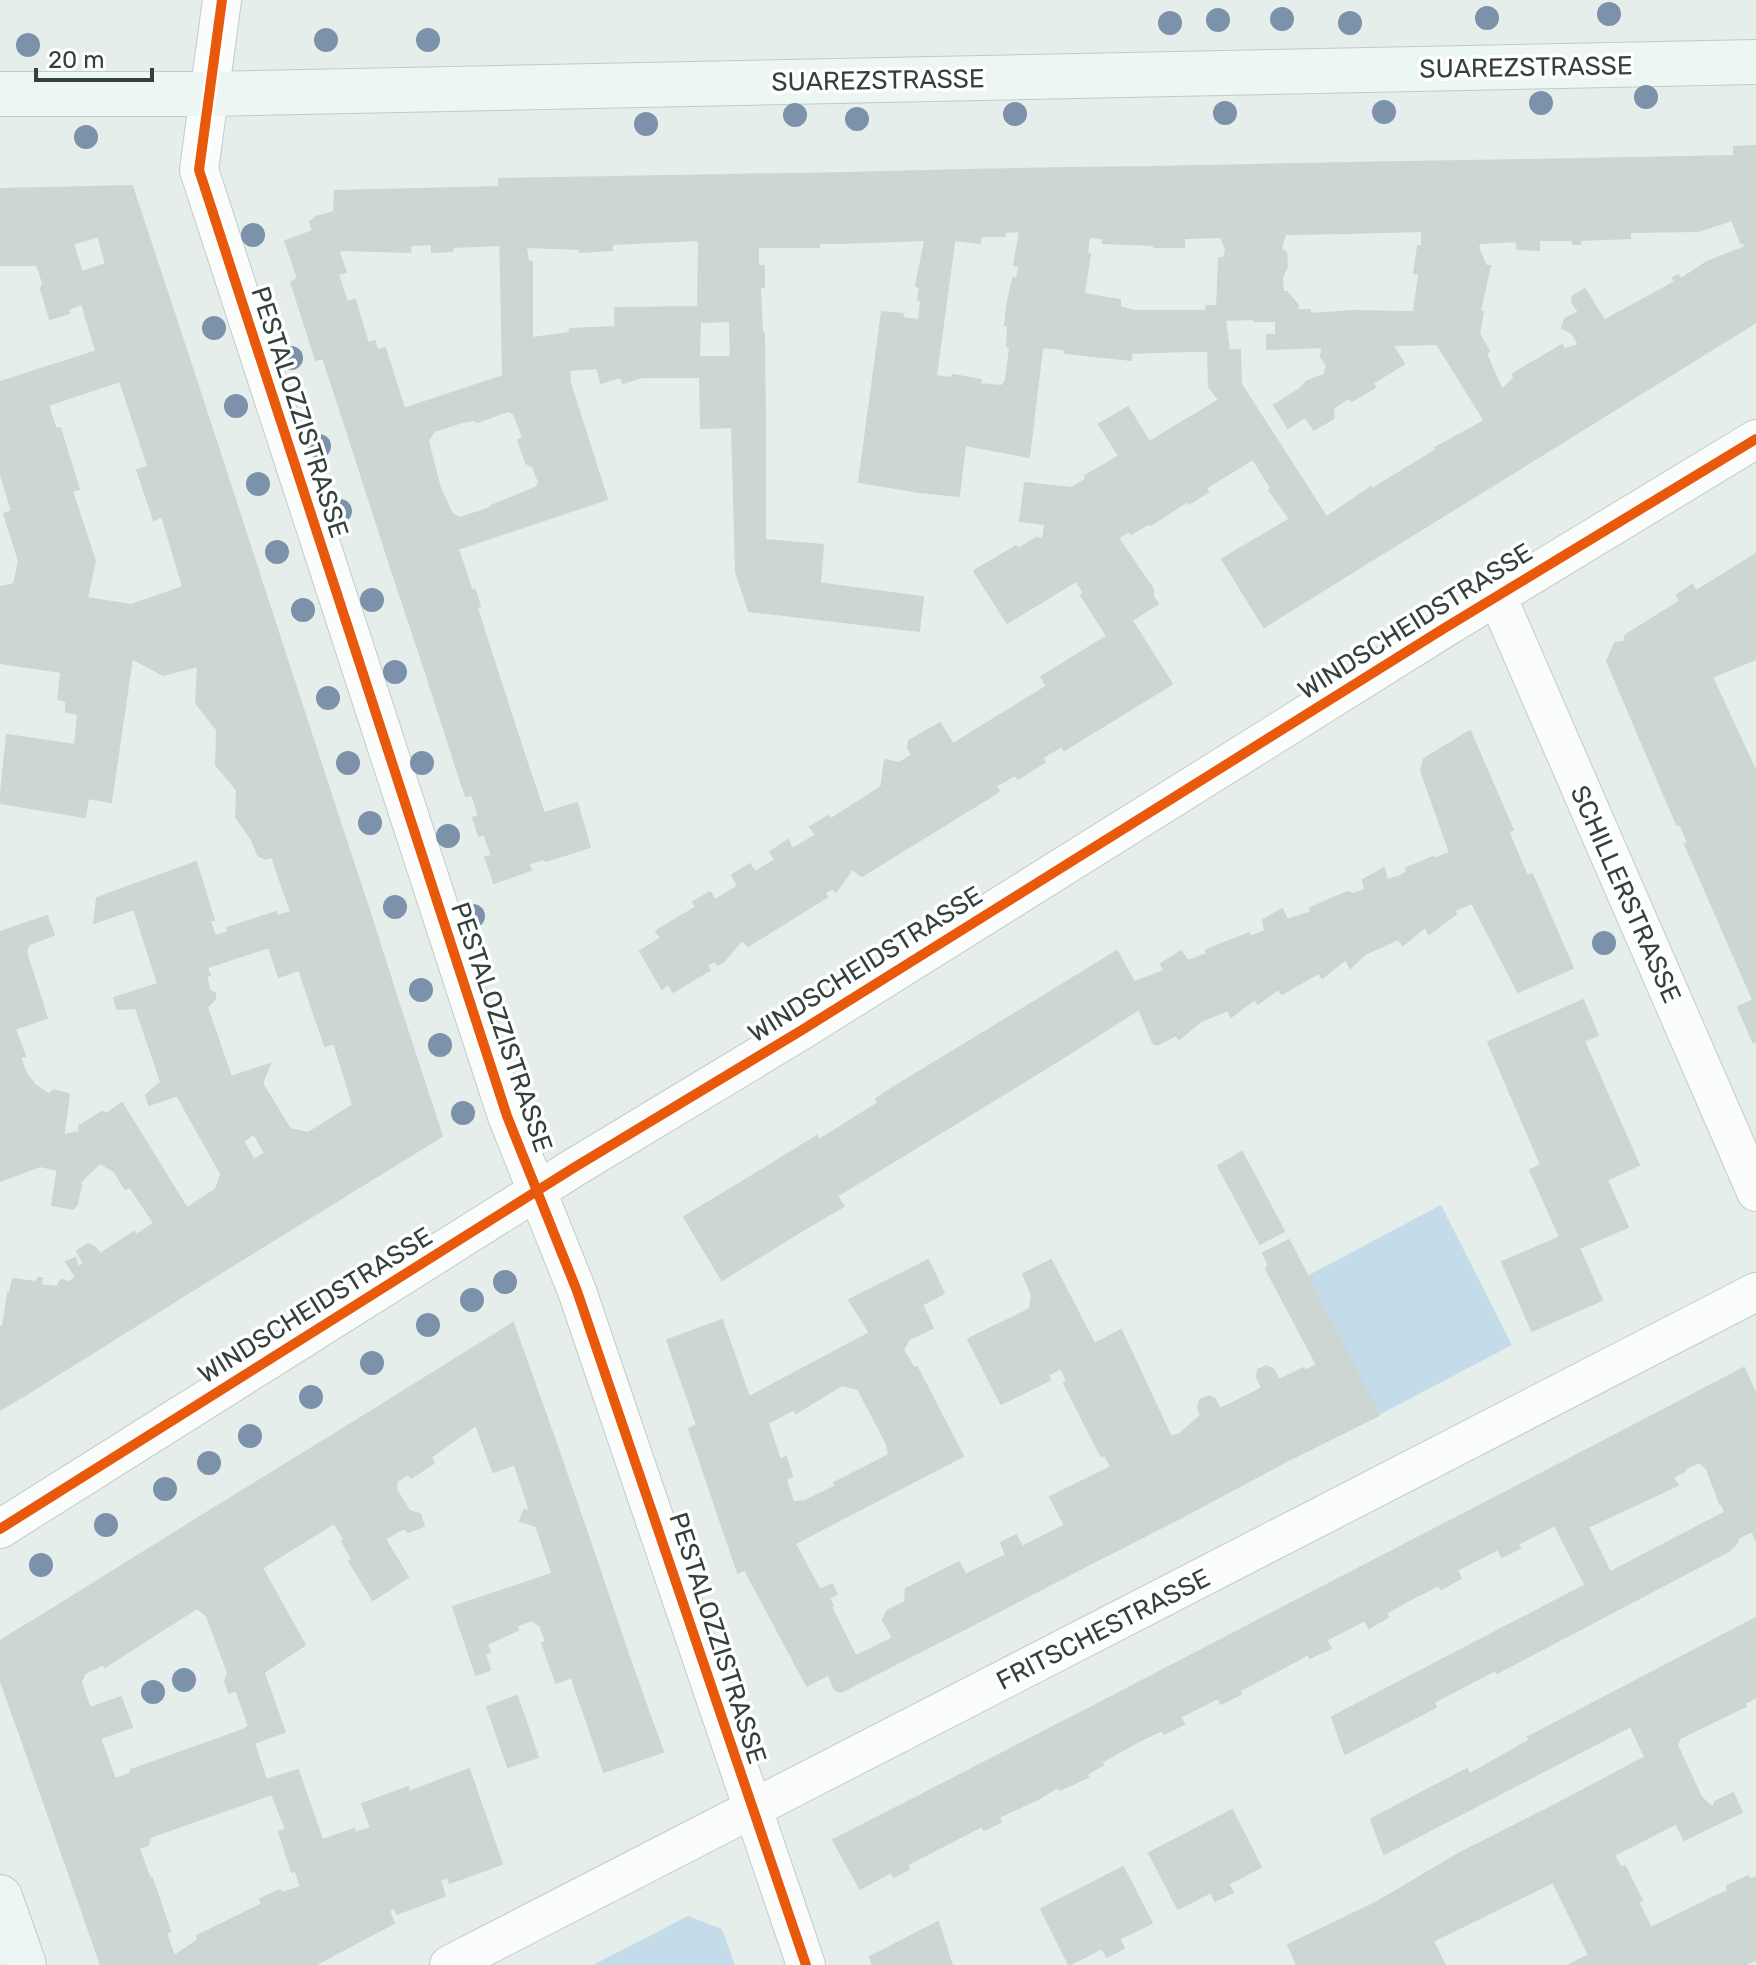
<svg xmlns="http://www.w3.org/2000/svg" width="1756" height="1965" font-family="Rubik,sans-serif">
	<rect width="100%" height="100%" fill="#e6eeeb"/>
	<path fill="#c4dce9" d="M1441,1205L1512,1345L1379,1415L1307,1276Z
		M688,1916L722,1929L735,1965H593Z"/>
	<path fill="#cdd6d2" stroke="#ccd6d2" stroke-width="2" fill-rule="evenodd" d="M1756,146V250L1745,247L1744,243H1741L1732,220L1740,213V191L1735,192L1734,147Z
		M1734,156L1735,192H1740V213L1732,220L1698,231L1630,232V238L1581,240L1579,159Z
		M1579,159L1580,244H1573L1572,240H1539V250L1517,249V241L1480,243L1478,247L1486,266H1490L1480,311L1442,306L1461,161Z
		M1461,161L1437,344L1354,346L1353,311L1414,312L1419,273H1414L1418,246H1422V231L1350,233L1348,163Z
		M1348,163L1350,233L1285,234L1281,249L1286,252L1287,267L1282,277L1283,292H1287L1298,305L1297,310H1310V314L1353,311L1354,346L1267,349V335H1276V321H1254L1251,165Z
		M1251,165L1254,319L1225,320L1229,350L1157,352L1155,311H1206L1207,306H1217L1219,258H1224L1226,250L1221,237L1184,238V247H1154L1152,167Z
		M1152,167L1153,245L1103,243V238L1089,237L1087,254H1090L1084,294L1120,300V307L1134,311H1155L1157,352L1131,353V360L1065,353L1064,349L1042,347L1064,168Z
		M1064,168L1029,457L965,445L959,496L920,492L936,376L952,378L953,375L981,380L980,384L1002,386L1006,380L1010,347L1007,346L1008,326L1005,325L1007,306L1013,278L1017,279L1019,265H1014L1020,231L1004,232L1005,236H981L980,243L954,240L964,170Z
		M964,170L939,354L899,349L903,318L919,320L921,301L918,300L920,287L916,286L925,240L841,243L846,173Z
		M846,173L841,243H820L819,247H758V266H764V287H760L761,309L754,315H730L726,175Z
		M726,175L730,321L700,322L699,357H731L732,427L701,428L700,377H642L623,383L617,366L615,308L698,307L699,240L613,244L610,177Z
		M610,177L612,250L580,252L581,249L526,247L528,261L532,262V338L569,333L570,329L615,327L617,366L503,376L499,179Z
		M132,186L178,325L96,351L82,304L68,309L69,313L50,319L41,289L43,283L37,265H0V189ZM98,236L106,264L82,272L73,244Z
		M499,187L500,245L453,247L452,251L432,252V244L411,245L410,252L339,250V253L335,250L334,227L328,228L316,217L334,212L335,191Z
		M316,217L328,228L334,227V251L339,253L346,272L338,274L347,302L355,300L368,343L375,341L377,350L385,348L404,408L346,428L323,358L316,360L291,282L298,279L285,241L313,231L310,222Z
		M1745,247L1756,250V322L1648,389L1605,320L1675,282L1673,278L1678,275L1681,279L1707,262Z
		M1585,289L1594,304L1578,311L1572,302L1573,296Z
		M1594,304L1648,389L1516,471L1437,344L1442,306L1483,312L1479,334L1489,351L1486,354L1502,390L1514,378L1513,374L1562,345L1564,349L1579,345L1572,333L1562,328L1565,319Z
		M761,309L762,333H764L765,428L732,427L730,315H754Z
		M882,312L903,314L899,349L939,354L920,492L859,482Z
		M178,325L217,444L148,466L120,381L48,405L56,429L60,428L79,489L12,511L0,472V382Z
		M1393,346L1404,364L1373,383L1375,387L1352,401L1349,398L1333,408L1334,418L1314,430L1305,417L1288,428L1274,405L1300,389L1307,381L1324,375L1327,366L1321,357L1322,347Z
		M1240,350L1241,384L1359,568L1264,627L1222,559L1290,519L1269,490L1271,488L1253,459L1206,488L1208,492L1189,504L1149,442L1219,400L1209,387L1208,351Z
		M617,366L620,377L601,383L597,368Z
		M569,370L570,383L607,499L392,571L346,428L503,376ZM508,411L514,414L523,438L518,440L526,463L533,467L539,482L537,487L491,506L490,508L460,518L452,514L440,488L428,441L434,431L462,422L475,420L477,422Z
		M1128,407L1186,502L1151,525L1148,524L1131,534L1129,531L1118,538L1153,589V596L1158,604L1132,620L1075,528L1020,521L1025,483L1072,488L1086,479L1085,476L1119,456L1099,424Z
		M1484,421L1516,471L1359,568L1327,517L1371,487L1372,489L1436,450L1435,448Z
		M732,427L765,428V540L823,545L820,583L736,572Z
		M217,444L266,595L135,638L0,617V587L14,584L19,561L4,514L72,491L95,561L87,598L131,605L183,587L162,516L154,520L137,470Z
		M1045,525L1074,529L1172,684L1081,740L1041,677L1107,636L1081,595L1084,593L1076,581L1007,623L974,571L1016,546L1018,549L1036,538L1043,539Z
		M458,549L472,591L475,590L480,606L477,608L491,652L426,673L392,571Z
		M1756,554V601L1735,567Z
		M1735,567L1756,601V659L1712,677L1756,772V792L1677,825L1607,661L1615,643L1624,642L1626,635L1680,601L1677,595L1692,585L1696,591Z
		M736,572L923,597L919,631L749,611Z
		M266,595L336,810L252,840L236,817L237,790L216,765L217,730L196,703L198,666L163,675L133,659L135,638Z
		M0,617L135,638L111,802L88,798L85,817L0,803L7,735L75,745L78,714L66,712V701L58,699L61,672L0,663Z
		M491,652L525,757L460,779L426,673Z
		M1047,686L1081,740L1064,750L1062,746L1042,758L1045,762L1018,779L1015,775L996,786L999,791L987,799L953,744Z
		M940,723L987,799L870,871L885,760L899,763L912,755L908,747L909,741Z
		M1470,731L1513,830L1508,831L1527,876L1532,874L1573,968L1518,992L1472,903L1455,910L1433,859L1450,853L1421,771L1424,759Z
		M525,757L544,813L577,803L590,847L546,861L544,859L528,864L531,870L494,883L485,857L492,856L484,834L479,836L473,818L479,816L472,795L466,796L460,779Z
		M881,787L870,871L862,876L852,869L836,892L833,888L825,893L827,897L748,946L742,940L723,962L718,965L715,961L707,965L710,970L673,992L668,984L662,989L640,951L661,938L656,931L696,907L693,902L710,892L715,900L738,886L732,875L750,864L755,872L775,860L770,852L788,840L792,849L816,835L810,827L828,816L831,819Z
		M1756,792V999L1753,1000L1685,844L1688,843L1680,824Z
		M336,810L370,913L158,984L134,909L94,923L97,898L196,862L214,920L210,921L215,936L228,932L227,928L276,912L277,916L291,912L272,857L265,859L258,855L252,840Z
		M1433,857L1456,914L1429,934L1425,927L1403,945L1398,939L1365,954L1350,968L1346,959L1322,978L1319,973L1282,994L1278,989L1258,1004L1255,999L1231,1017L1228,1010L1201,1021L1179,1039L1176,1035L1157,1045L1153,1043L1129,984L1164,971L1161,964L1181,951L1188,961L1207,954L1206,950L1249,933L1250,937L1265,931L1263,920L1282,909L1287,920L1311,912L1310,908L1347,892L1353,894L1365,890L1363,880L1384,868L1387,880L1398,877L1407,872L1406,868Z
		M370,913L404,1020L325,1046L299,970L279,977L269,948Z
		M47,916L54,935L29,944L26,952L47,1018L0,1034V932Z
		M1117,951L1134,982L1129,984L1139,1009L1056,1062L1024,1008Z
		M207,968L210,975L206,976L210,991L215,993V999L207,1007L231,1077L149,1105L146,1095L161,1082L136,1008L117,1009L114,998Z
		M1756,999V1041L1753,1042L1738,1007Z
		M1583,1000L1598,1035L1584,1041L1639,1165L1607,1180L1628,1227L1579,1248L1602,1300L1532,1331L1502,1262L1560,1237L1530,1170L1541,1165L1488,1042Z
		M1024,1008L1056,1062L927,1141L894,1087Z
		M404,1020L442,1136L225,1270L187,1208L216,1189L221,1174L177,1095L270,1064L262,1083L290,1129L308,1133L353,1105L334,1043ZM254,1134L265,1153L254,1160L243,1141Z
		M15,1029L25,1056L20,1057L26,1073L35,1085L49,1094L54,1090L69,1094L66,1117L0,1139V1034Z
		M894,1087L927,1141L837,1196L844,1206L803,1230L765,1168L817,1136L819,1140L854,1118L878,1103L876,1099Z
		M122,1103L225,1270L25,1395L41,1285L57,1287L61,1280L69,1282L76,1277L66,1262L75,1258L78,1267L84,1264L77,1251L88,1244L96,1248L100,1254L134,1232L136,1235L154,1223L130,1187L125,1189L115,1172L100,1163L80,1182L81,1185L77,1204L73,1209L52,1205L63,1135L80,1132L79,1126L102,1112L106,1114Z
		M66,1117L58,1170L40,1166L0,1181V1139Z
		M1242,1152L1284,1231L1260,1244L1218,1166Z
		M765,1168L803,1230L722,1280L684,1217Z
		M1289,1240L1379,1415L1281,1464L1247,1396L1262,1388L1257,1377L1258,1370L1266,1366L1273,1369L1279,1380L1304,1368L1305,1371L1317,1365L1266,1269L1268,1264L1263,1253Z
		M928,1260L944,1293L870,1333L849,1300Z
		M1051,1260L1184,1516L1086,1566L1050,1497L1111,1467L1105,1455L1101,1456L1064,1383L1067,1381L1061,1368L1048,1375L1050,1380L1001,1404L968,1339L1030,1309L1032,1295L1023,1274Z
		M38,1278H42L25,1395L0,1410V1327L3,1326L8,1293H10L13,1279L37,1282Z
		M922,1305L933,1328L909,1339L903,1350L914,1368L917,1367L963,1456L738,1573L689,1429ZM842,1385L858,1389L887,1444L889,1455L834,1483L836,1486L805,1501L793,1502L786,1479L792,1476L786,1457L780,1460L768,1423L794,1409L796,1413Z
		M722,1320L749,1397L697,1425L667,1340Z
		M513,1323L558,1449L493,1472L476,1425L431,1457L434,1463L411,1478L408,1474L397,1481L396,1489L409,1511L420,1514L424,1526L408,1532L404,1528L385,1539L325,1440Z
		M1121,1330L1171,1437L1180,1434L1201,1415L1198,1408L1200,1400L1209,1396L1215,1399L1220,1409L1247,1396L1281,1464L1184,1516L1094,1344Z
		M1744,1368L1756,1395V1496L1725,1512L1722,1503L1720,1504L1707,1469L1699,1462L1684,1469L1685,1471L1673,1477L1678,1485L1588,1527L1610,1572L1586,1586L1531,1479Z
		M325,1440L408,1577L373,1600L349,1561L352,1559L342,1541L345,1540L334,1523L262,1568L305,1645L264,1672L208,1512Z
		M558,1449L596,1559L553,1575L536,1526L520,1521L524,1510L530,1511L515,1465Z
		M1531,1479L1555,1525L1518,1544L1520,1548L1502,1557L1498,1549L1457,1570L1461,1578L1441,1589L1439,1585L1415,1597L1392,1551Z
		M1756,1496V1540L1741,1504Z
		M1741,1504L1752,1531L1738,1538L1737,1543L1729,1551L1497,1673L1495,1670L1434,1702L1436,1707L1345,1754L1332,1717Z
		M208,1512L266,1679L229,1693L225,1681L228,1673L207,1616L197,1608L105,1667L102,1664L96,1668L57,1606Z
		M1065,1525L1086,1566L988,1617L965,1575L1006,1555L1001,1543L1016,1535L1022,1547Z
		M795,1544L820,1590L832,1584L837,1594L829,1598L833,1606L831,1607L857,1659L807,1686L745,1570Z
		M1392,1551L1415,1597L1386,1613L1388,1617L1369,1628L1365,1620L1326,1640L1331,1648L1310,1658L1308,1654L1277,1671L1253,1623Z
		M596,1559L629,1657L556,1683L542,1643L546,1642L540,1626L532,1620L516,1626L518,1630L487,1644L490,1652L485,1654L490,1670L476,1675L453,1607Z
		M959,1562L988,1617L841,1692L835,1690L828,1674L857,1659L856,1656L893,1638L883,1620L887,1611L905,1602L906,1589Z
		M57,1606L96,1668L85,1673L81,1682L90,1708L121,1697L132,1727L30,1763L0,1679V1641Z
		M1756,1618V1661L1384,1854L1371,1819L1467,1769L1470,1774L1530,1740L1528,1737Z
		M1253,1623L1277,1671L1240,1690L1241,1694L1221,1704L1218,1698L1180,1717L1184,1724L1164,1734L1162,1730L1139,1741L1115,1695Z
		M629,1657L663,1752L604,1772L571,1676Z
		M1756,1661V1697L1745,1703L1746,1706L1680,1738L1677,1745L1701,1797L1713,1808L1715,1802L1733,1793L1742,1812L1684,1840L1630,1725Z
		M266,1679L285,1732L254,1743L266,1780L298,1770L315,1819L286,1830L272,1794L150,1837L148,1845L139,1848L150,1879L80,1905L30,1763L100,1738L115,1779L130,1774L131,1770L243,1730L249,1726L236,1690Z
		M1115,1695L1139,1741L1101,1762L1103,1765L1087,1774L1088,1777L1060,1790L1058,1787L1038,1799L1012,1748Z
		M517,1696L538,1757L508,1767L487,1707Z
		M1012,1748L1038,1799L999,1817L1001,1822L984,1830L982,1826L949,1843L923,1794Z
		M1645,1757L1677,1823L1614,1855L1621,1868L1625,1866L1642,1900L1638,1902L1651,1928L1712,1898L1744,1965H1632L1557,1804Z
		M469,1769L502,1864L450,1883L447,1877L440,1880L445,1896L397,1914L395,1908L389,1910L394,1923L358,1942L322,1840L354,1829L355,1833L371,1828L362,1804L408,1787L409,1792Z
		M923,1794L949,1843L908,1864L909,1869L894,1877L891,1872L860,1889L833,1840Z
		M1557,1804L1632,1965H1569L1589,1955L1553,1882L1490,1913L1460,1853Z
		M1232,1810L1261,1867L1228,1884L1233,1892L1215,1901L1211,1892L1178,1909L1149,1853Z
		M315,1819L358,1942L315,1965H101L80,1905L152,1878L170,1931L166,1933L174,1956L198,1940L197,1936L262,1904L260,1899L280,1890L282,1893L301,1887L295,1870L292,1872L279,1832Z
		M1460,1853L1490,1913L1433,1941L1445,1965H1410L1379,1901Z
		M1123,1867L1152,1923L1119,1939L1124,1948L1107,1957L1102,1948L1069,1965L1041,1909Z
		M1748,1876L1750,1880L1756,1877V1960L1744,1965L1712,1898L1728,1891L1727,1886Z
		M1379,1901L1410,1965H1297L1288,1945Z
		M938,1922L952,1965H873L870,1957Z"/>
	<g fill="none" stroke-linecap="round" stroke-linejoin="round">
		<defs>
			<path id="street" d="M222,0L199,170L507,1116L577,1291L806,1965
				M1497,596L1756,1192
				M0,1529L575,1167L802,1030L1443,629L1756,439
				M449,1965L1756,1292"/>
			<path id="secondary" d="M0,94H210L1756,62
				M0,1897L24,1965"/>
		</defs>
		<use href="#street" stroke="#c3ccc8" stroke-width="40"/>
		<use href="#secondary" stroke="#bdcdc8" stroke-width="46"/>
		<use href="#street" stroke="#fbfcfc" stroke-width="38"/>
		<use href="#secondary" stroke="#ecf6f3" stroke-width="44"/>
		<defs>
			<path id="cycleway" d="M222,0L199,170L507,1116L577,1291L806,1965
				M0,1529L575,1167L802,1030L1443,629L1756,439"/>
		</defs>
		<use href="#cycleway" stroke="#fff" stroke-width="15"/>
		<use href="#cycleway" stroke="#e8590c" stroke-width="10"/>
	</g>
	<g fill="#7c92aa">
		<circle cx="1609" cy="14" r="12"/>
		<circle cx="1487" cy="18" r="12"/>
		<circle cx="1282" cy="19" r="12"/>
		<circle cx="1218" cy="20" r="12"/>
		<circle cx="1170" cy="23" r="12"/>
		<circle cx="1350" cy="23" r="12"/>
		<circle cx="326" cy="40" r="12"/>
		<circle cx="428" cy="40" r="12"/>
		<circle cx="28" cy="45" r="12"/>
		<circle cx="1646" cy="97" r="12"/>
		<circle cx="1541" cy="103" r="12"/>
		<circle cx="1384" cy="112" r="12"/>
		<circle cx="1225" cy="113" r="12"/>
		<circle cx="1015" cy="114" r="12"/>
		<circle cx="795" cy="115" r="12"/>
		<circle cx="857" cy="119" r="12"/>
		<circle cx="646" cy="124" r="12"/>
		<circle cx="86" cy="137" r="12"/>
		<circle cx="253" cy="235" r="12"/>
		<circle cx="214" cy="328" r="12"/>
		<circle cx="291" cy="358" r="12"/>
		<circle cx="236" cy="406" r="12"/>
		<circle cx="319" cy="446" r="12"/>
		<circle cx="258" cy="484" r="12"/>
		<circle cx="340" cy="511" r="12"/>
		<circle cx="277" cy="552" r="12"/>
		<circle cx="372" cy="600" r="12"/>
		<circle cx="303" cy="610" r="12"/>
		<circle cx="395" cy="672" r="12"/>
		<circle cx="328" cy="698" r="12"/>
		<circle cx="348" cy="763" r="12"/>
		<circle cx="422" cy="763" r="12"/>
		<circle cx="370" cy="823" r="12"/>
		<circle cx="448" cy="836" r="12"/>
		<circle cx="395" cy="907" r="12"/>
		<circle cx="473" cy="916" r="12"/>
		<circle cx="1604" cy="943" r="12"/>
		<circle cx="421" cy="990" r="12"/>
		<circle cx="440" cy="1045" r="12"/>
		<circle cx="463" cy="1113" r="12"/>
		<circle cx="505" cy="1282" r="12"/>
		<circle cx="472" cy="1300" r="12"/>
		<circle cx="428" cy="1325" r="12"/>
		<circle cx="372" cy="1363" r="12"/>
		<circle cx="311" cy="1397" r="12"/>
		<circle cx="250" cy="1436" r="12"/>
		<circle cx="209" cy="1463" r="12"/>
		<circle cx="165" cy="1489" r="12"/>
		<circle cx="106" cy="1525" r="12"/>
		<circle cx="41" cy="1565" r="12"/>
		<circle cx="184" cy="1680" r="12"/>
		<circle cx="153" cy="1692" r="12"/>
	</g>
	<g text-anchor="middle" stroke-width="7" stroke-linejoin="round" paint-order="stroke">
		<g font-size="26" fill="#33423c" stroke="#fff">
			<text transform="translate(1526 67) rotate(-1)" y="9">SUAREZSTRASSE</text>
			<text transform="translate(878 80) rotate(-1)" y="9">SUAREZSTRASSE</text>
			<text transform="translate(300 412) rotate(72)" y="9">PESTALOZZISTRASSE</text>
			<text transform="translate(1415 621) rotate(-32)" y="9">WINDSCHEIDSTRASSE</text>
			<text transform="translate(1626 894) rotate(66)" y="9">SCHILLERSTRASSE</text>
			<text transform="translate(865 964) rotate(-32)" y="9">WINDSCHEIDSTRASSE</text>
			<text transform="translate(502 1027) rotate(71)" y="9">PESTALOZZISTRASSE</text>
			<text transform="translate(315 1305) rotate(-32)" y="9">WINDSCHEIDSTRASSE</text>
			<text transform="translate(1103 1629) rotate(-27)" y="9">FRITSCHESTRASSE</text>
			<text transform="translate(718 1638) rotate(72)" y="9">PESTALOZZISTRASSE</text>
		</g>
	</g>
	<path d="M36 68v12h116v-12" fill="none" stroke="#33423c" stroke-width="4"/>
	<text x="48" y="68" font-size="24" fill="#33423c" stroke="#ffffff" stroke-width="6" paint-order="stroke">20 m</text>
</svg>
